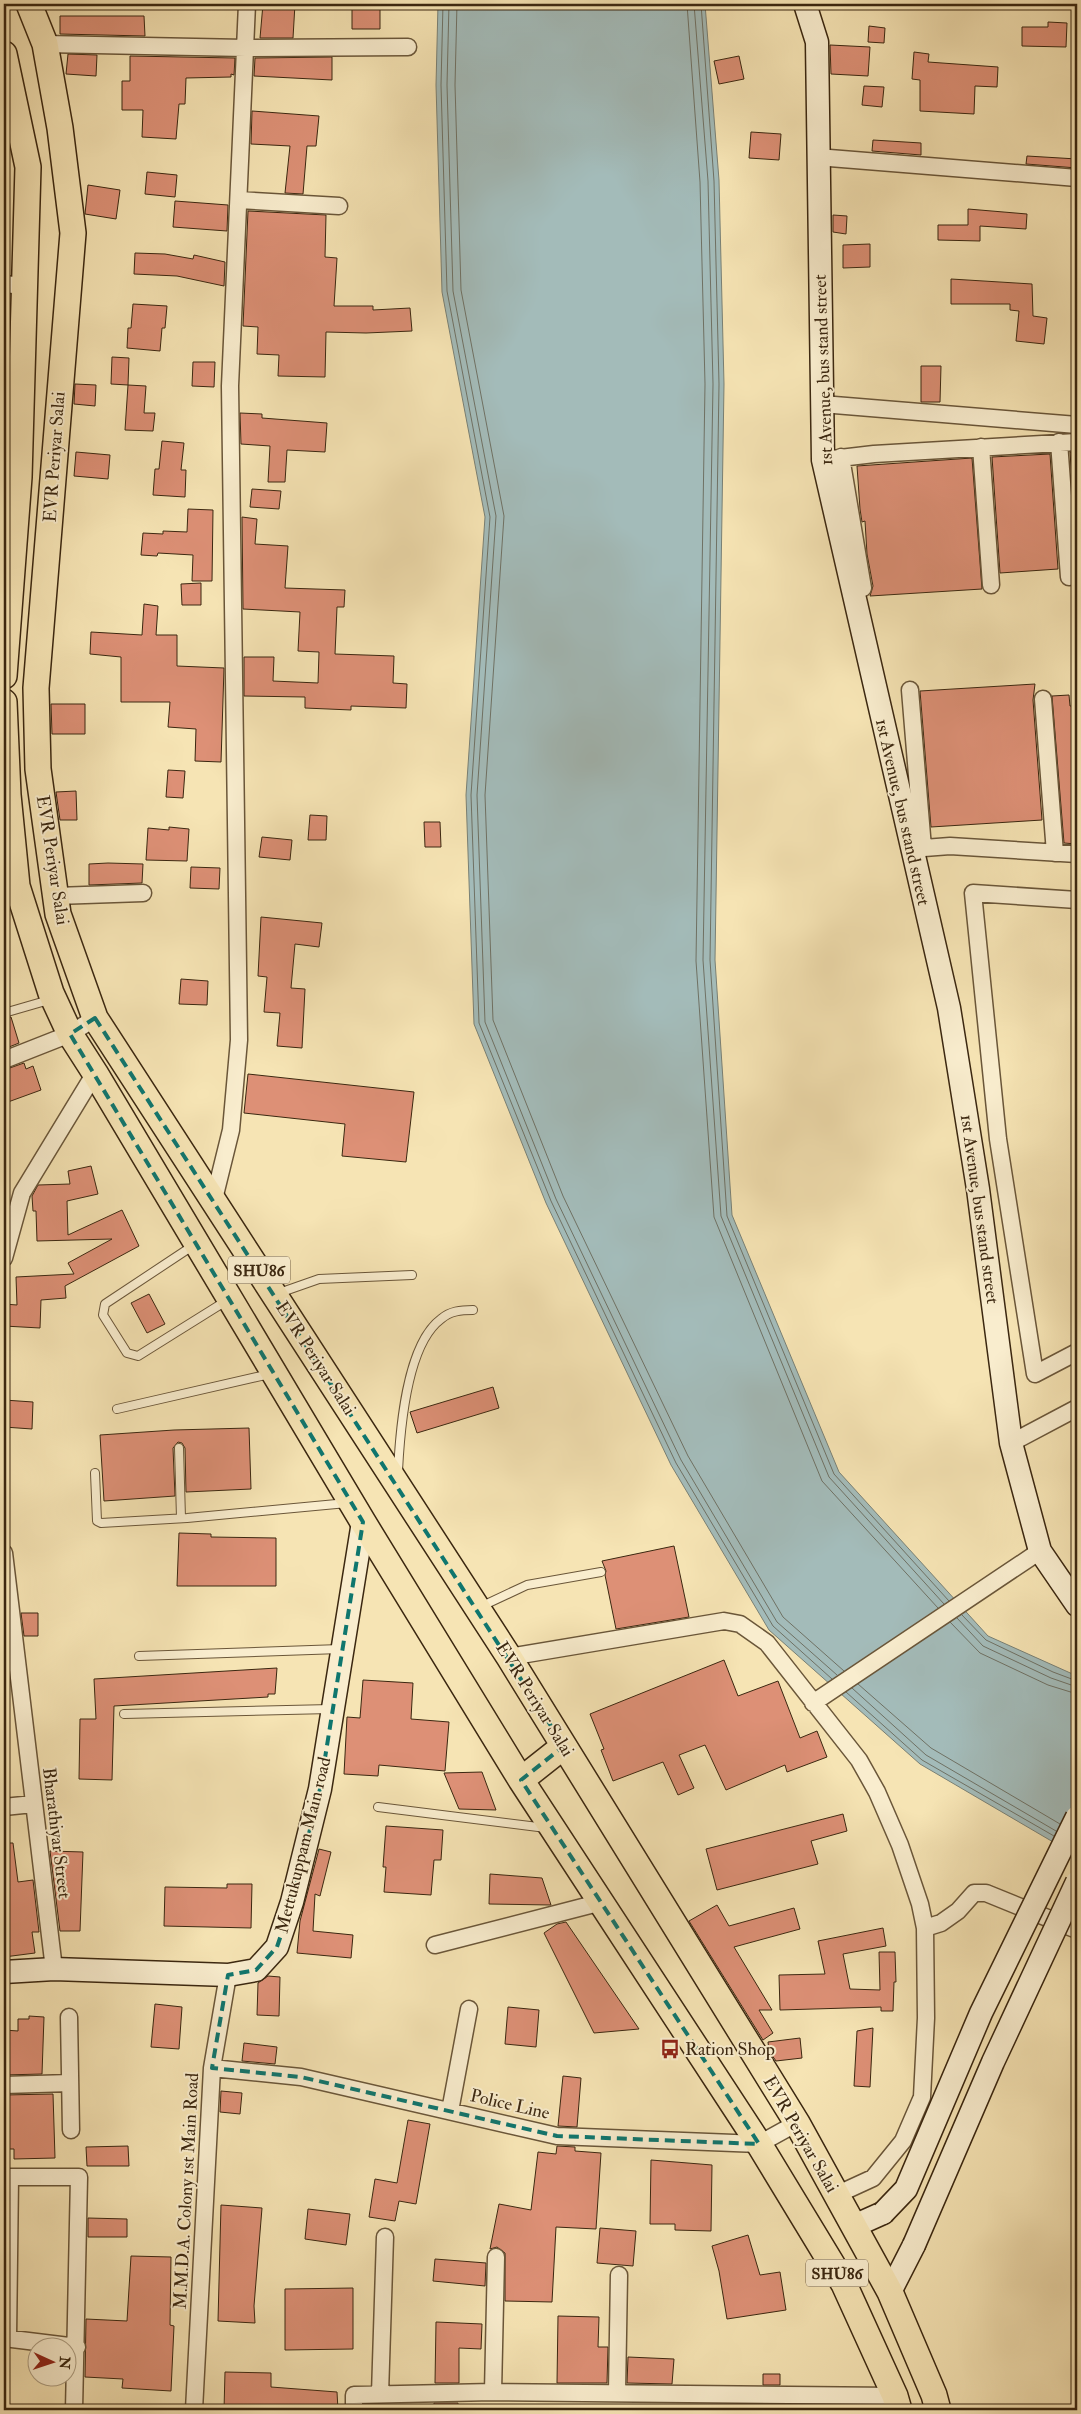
<svg xmlns="http://www.w3.org/2000/svg" width="1081" height="2414" font-family="'IM FELL Double Pica',serif">
	<rect width="100%" height="100%" fill="#f6e4b4"/>
	<filter id="stains"><feTurbulence type="fractalNoise" baseFrequency=".004" numOctaves="4"/><feColorMatrix values="0 0 0 0 .2 0 0 0 0 .09 0 0 0 0 .02 0 0 0 .5 -.17"/></filter>
	<radialGradient id="worn" r=".72"><stop offset=".6" stop-color="#630" stop-opacity="0"/><stop offset="1" stop-color="#630" stop-opacity=".3"/></radialGradient>
	<path fill="#a3bbb9" stroke="#798075" d="M438,4H705L719,180L724,384L715,960L732,1215L839,1472L988,1636L1077,1676V1856L920,1764L769,1630L671,1465L546,1203L474,1024L466,795L485,517L442,292L436,85Z"/>
	<g fill="none" stroke-linecap="round" stroke-linejoin="round">
		<path stroke="#6f7164" stroke-width="1" d="M443,4L441,85L447,291L490,517L471,795L479,1023L551,1201L676,1463L773,1626L832,1679
			M449,4L447,85L453,291L496,516L477,795L485,1022L556,1199L681,1460L777,1622L837,1675
			M457,4L455,85L461,290L504,516L485,795L493,1020L563,1196L688,1456L783,1617L844,1671
			M687,4L700,182L705,384L696,961L714,1217L822,1481L938,1608
			M694,4L708,181L713,384L703,960L721,1216L829,1477L944,1604
			M701,4L714,181L719,384L710,960L727,1216L834,1474L949,1601
			M962,1615L986,1640L1053,1672L1077,1681
			M957,1618L983,1646L1051,1678L1077,1687
			M950,1622L980,1653L1048,1685L1077,1694
			M858,1684L931,1748L1060,1824
			M852,1688L926,1755L1056,1831
			M846,1692L922,1760L1054,1836"/>
	</g>
	<path fill="#dd9076" stroke="#3b2710" d="M263,4H295L293,38H260Z
		M352,8L380,9V29H352Z
		M60,16H144L145,36L60,34Z
		M1048,22L1067,23L1066,47L1022,46V27H1048Z
		M869,26L885,28L884,43L868,42Z
		M830,45L870,47L868,76L831,74Z
		M914,52L929,54L928,62L998,67L997,87L975,86L974,114L920,111V80L912,79Z
		M68,54L97,55L96,76L66,74Z
		M130,56L235,58L234,75L231,74V77L186,78L185,104H179L176,139L142,137L143,110H122V81H130Z
		M739,56L744,79L719,84L714,61Z
		M332,57V80L254,76L255,58Z
		M864,86L884,87L882,107L862,105Z
		M252,111L319,116L316,146H307L303,194L285,193L290,146L251,144Z
		M751,132L781,134L779,160L749,158Z
		M873,140L921,143V155L872,151Z
		M1027,156L1077,159V168L1026,164Z
		M147,172L177,175L175,197L145,194Z
		M88,185L120,190L116,219L85,214Z
		M175,201L228,205L227,231L173,227Z
		M968,209L1027,214L1026,229L980,226V241L938,240V225H968Z
		M248,211L326,215L325,257L337,258L334,306H373V310L410,308L412,331L366,333L326,332L325,377L278,376L279,355L257,354L258,327L243,326Z
		M833,215L847,216L846,234L833,232Z
		M870,244V267L843,268V245Z
		M135,253L165,254L193,259L194,255L225,262L224,286L177,276L134,274Z
		M951,279L1032,284L1033,316L1047,318L1044,344L1016,341L1019,311L1010,310V304H951Z
		M133,304L167,306L165,328H162L160,351L127,348L128,328H131Z
		M112,357L129,358L128,385L111,384Z
		M193,362H215L214,387L192,386Z
		M921,366H941L940,402H921Z
		M75,384L96,385L95,406L74,404Z
		M128,385L146,386L144,413H155L153,431L125,430Z
		M240,413L262,414V418L327,423L325,452L287,450L285,482H268L270,446L241,444Z
		M162,441L184,443L181,470H186L185,497L153,495L155,469H159Z
		M76,452L110,455L108,479L74,476Z
		M1070,452H1077V553Z
		M1050,454L1058,569L1000,573L992,457Z
		M972,458L982,589L870,596L873,586L867,554L865,521L862,522L860,509L857,466Z
		M252,489L281,491L279,509L250,507Z
		M188,509L213,510L212,581H192L193,555L158,553L157,556L141,555L143,533L163,534V531L187,532Z
		M242,517L257,519L255,544L288,546L285,588L345,590L344,607H337L335,654L394,656L393,683L407,684L406,708L351,706V710L305,708V697L244,696V657H274L273,681L318,683L319,652L298,651L300,612L243,609Z
		M201,583V605H182L181,584Z
		M144,604L158,606L156,635H177V666L224,668L221,762L195,761L196,729L168,727L170,702H121V657L90,654L91,632L142,635Z
		M1035,684L1033,700L1042,820L931,827L920,691Z
		M1069,695L1070,706H1077V844L1064,843L1052,696Z
		M51,704H85V734H52Z
		M168,770L185,771L183,798L166,797Z
		M76,791L77,820H60L56,792Z
		M310,815L327,816L326,840H308Z
		M424,822H440L441,847H425Z
		M169,827L189,829L187,861L146,860L148,828L169,830Z
		M262,837L292,840L290,860L259,857Z
		M108,863L143,864L142,883L89,885V864Z
		M191,867L220,868L219,889L190,888Z
		M261,917L322,923L319,947L295,944L291,988L305,989L302,1048L277,1046L280,1013L264,1012L267,977L258,976Z
		M181,979L208,981L207,1005L179,1004Z
		M11,1017L19,1043L4,1049V1018Z
		M24,1063L26,1069L33,1066L41,1090L8,1102L4,1089V1070Z
		M248,1074L414,1092L406,1162L342,1156L345,1124L244,1113Z
		M91,1166L98,1194L67,1201L68,1235L122,1210L139,1246L65,1286L66,1298L41,1300L40,1328L4,1326V1304L17,1305L16,1277L74,1274L68,1263L112,1239L37,1241L36,1211H33L32,1196L38,1185L70,1184L68,1171Z
		M149,1294L165,1324L147,1333L131,1303Z
		M493,1387L499,1408L417,1433L410,1412Z
		M4,1400L33,1402L32,1429L4,1427Z
		M249,1428L251,1489L186,1492L185,1448L182,1443L178,1442L173,1448L175,1496L104,1501L100,1435L174,1430Z
		M179,1533L211,1534V1537L276,1538V1586H177Z
		M674,1546L689,1617L616,1629L605,1575L606,1571L602,1561Z
		M21,1613H38V1636H24Z
		M724,1660L738,1696L778,1681L800,1738L817,1731L827,1757L787,1772L785,1765L726,1790L705,1745L679,1755L694,1788L678,1795L663,1762L613,1781L601,1750L604,1749L590,1714Z
		M277,1668L275,1694H268V1697L114,1706L112,1780L79,1779L80,1719H96L94,1679Z
		M363,1680L413,1683L411,1719L449,1722L445,1771L379,1765L378,1776L344,1774L347,1717L360,1718Z
		M482,1772L496,1810L459,1809L444,1773Z
		M843,1814L847,1831L811,1841L818,1864L717,1890L706,1849Z
		M386,1826L443,1830L441,1860H434L431,1895L384,1892L386,1867H383Z
		M4,1843H13L18,1882L33,1880L39,1932H32L35,1953L4,1957Z
		M319,1849L331,1852L320,1896L315,1894L313,1931L353,1935L351,1958L297,1953L300,1921Z
		M50,1851L83,1852L80,1931H60Z
		M490,1874L542,1878L551,1905L489,1904Z
		M227,1884H252L251,1928L164,1926L165,1887L227,1888Z
		M717,1905L729,1926L794,1908L800,1929L734,1947L772,2010H759L773,2033L763,2040L689,1921Z
		M566,1922L639,2029L594,2033L544,1933L557,1924Z
		M883,1928L886,1946L843,1954L850,1989L880,1990L879,1952H895L896,1982H894L893,2011H881V2007L780,2010L779,1975L825,1974L818,1941Z
		M268,1976L280,1977L279,2016L257,2015L258,1983Z
		M155,2004L182,2007L179,2049L151,2047Z
		M508,2007L539,2010L536,2047L505,2044Z
		M29,2016L44,2017L42,2074L4,2075V2030L18,2031V2019H29Z
		M873,2028L870,2087L854,2086L857,2031Z
		M800,2038L802,2058L776,2061L769,2051L768,2042Z
		M244,2043L277,2047L275,2064L242,2061Z
		M563,2076L581,2078L577,2127L558,2126Z
		M221,2091L242,2093L240,2114L220,2112Z
		M53,2094L55,2158L14,2159V2149H4V2095Z
		M408,2120L430,2124L416,2204L399,2201L395,2221L369,2217L375,2179L397,2183Z
		M128,2146L129,2166H87L86,2147Z
		M557,2146L575,2147V2151L601,2153L596,2229L556,2227L552,2302L505,2301V2253L497,2247L490,2249L499,2204L531,2210L538,2152L556,2154Z
		M651,2160L712,2165L711,2231L675,2230V2224H650Z
		M221,2205L262,2208L254,2306L255,2323L218,2321Z
		M308,2209L350,2214L346,2245L305,2239Z
		M88,2218L127,2219V2237H88Z
		M600,2228L636,2231L633,2266L597,2263Z
		M748,2235L760,2275L780,2272L786,2310L727,2319L719,2271L712,2246Z
		M131,2256L171,2257L170,2325L174,2326L171,2391L122,2388L123,2379L85,2377L86,2319L127,2321Z
		M435,2259L486,2263L485,2286L433,2281Z
		M353,2288V2349L285,2350V2289Z
		M558,2316L599,2317L598,2347H608L607,2383H557Z
		M436,2322L482,2324L481,2349L459,2348V2383H435Z
		M628,2357L674,2359L672,2384L627,2383Z
		M225,2372L271,2373V2387L337,2392L338,2410H224Z
		M763,2374H780V2385H763Z
		M434,2403H458V2410H434Z"/>
	<g fill="none" stroke-linecap="round" stroke-linejoin="round">
		<defs>
			<path id="lane" d="M4,900L17,899
				M4,1013L49,1000
				M194,1245L105,1304L103,1315L127,1353L138,1356L226,1301
				M279,1293L319,1279L412,1275
				M117,1409L270,1374
				M179,1448L181,1518
				M398,1471C400,1431 406,1345 441,1319C450,1311 461,1310 473,1310
				M95,1473L97,1521L101,1523L187,1518L347,1503
				M480,1607L527,1585L601,1572
				M139,1656L340,1649
				M124,1714L331,1709
				M378,1807L546,1828"/>
			<path id="street" d="M45,44L245,48L408,47
				M817,157L1077,178
				M239,200L339,206
				M4,284L24,286
				M822,404L1077,425
				M1059,442L1069,577
				M981,447L991,585
				M841,457L863,588
				M823,460L874,454L1077,442
				M910,690L923,848
				M1043,699L1055,853
				M911,849L950,846L1077,854
				M56,896L143,893
				M1077,900L973,893L998,1139L1035,1374L1077,1352
				M4,1060L70,1034L95,1018
				M214,1199L231,1130L239,1040L230,386L247,4
				M4,1258L22,1193L95,1073
				M1011,1443L1077,1408
				M4,1553L54,1969
				M509,1657L724,1621L740,1624L767,1643L859,1760L877,1792L900,1845L920,1904L925,1928L926,2018L922,2097L903,2141L873,2178L836,2195
				M813,1703L1040,1551
				M4,1807L33,1804
				M925,1928L941,1923L958,1911L974,1893H986L1077,1930
				M435,1945L602,1902
				M69,2017L71,2130
				M212,2068L301,2077L557,2136L759,2144L797,2123
				M4,2085L70,2083
				M450,2111L469,2009
				M4,2177H79L74,2410
				M4,2338L77,2347
				M8,2338L10,2177
				M493,2392L496,2257
				M617,2393L619,2275
				M380,2394L385,2237
				M194,2410L212,2068L228,1975
				M354,2410V2395L493,2392L895,2396"/>
			<path id="secondary" d="M805,4L817,42L823,460L949,1008L978,1189L1011,1443L1040,1551L1077,1605
				M4,1972L54,1969L228,1975L256,1970L277,1947L292,1902L320,1789L363,1522
				M854,2226L883,2213
				M890,2292L914,2245"/>
			<path id="primary" d="M29,4L45,44L60,128L73,233L36,688L38,769L58,914L95,1018L509,1657L797,2123L890,2292L934,2395L938,2410
				M4,54L28,167L19,477L4,676
				M4,702L8,795L17,886L51,993L70,1034L95,1073L363,1522L521,1780L759,2144L844,2284L895,2396L899,2410
				M521,1780L564,1746"/>
		</defs>
		<use href="#lane" stroke="#6a5639" stroke-width="10"/>
		<use href="#street" stroke="#6a5639" stroke-width="19"/>
		<use href="#secondary" stroke="#3b2710" stroke-width="25"/>
		<use href="#primary" stroke="#3b2710" stroke-width="28"/>
		<use href="#lane" stroke="#f9edce" stroke-width="8"/>
		<use href="#street" stroke="#f9edce" stroke-width="16"/>
		<use href="#secondary" stroke="#f9edce" stroke-width="22"/>
		<use href="#primary" stroke="#f6e4b4" stroke-width="25"/>
		<defs>
			<path id="secondary-bridge" d="M883,2213L906,2189L981,2013L1077,1817
				M914,2245L993,2062L1077,1882"/>
		</defs>
		<use href="#secondary-bridge" stroke="#3b2710" stroke-width="25" stroke-linecap="butt"/>
		<use href="#secondary-bridge" stroke="#f9edce" stroke-width="22"/>
	</g>
	<path fill="none" stroke="#0f766e" stroke-width="4" stroke-dasharray="10 6" stroke-linejoin="round" d="M95,1018L564,1746L521,1780L759,2144L557,2136L301,2077L212,2068L228,1975L256,1970L277,1947L292,1902L320,1789L363,1522L70,1034Z"/>
	<defs>
		<symbol id="bus-bare" viewBox="-9 -9 18 18"><path d="M-5-6H5V4H4V6H2V4H-2V6H-4V4H-5ZM-3.5-4V0h7V-4ZM-3.5 1.2v1.5H-2V1.2ZM2 1.2v1.5H3.5V1.2Z" fill="#8f2418" stroke="#f9edce" stroke-width="2.5" paint-order="stroke"/></symbol>
	</defs>
	<g fill-rule="evenodd">
		<use href="#bus-bare" x="656" y="2035" width="28" height="28"/>
	</g>
	<g text-anchor="middle" stroke-width="4" stroke-linejoin="round" paint-order="stroke">
		<g fill="#f9edce" stroke="#746249" stroke-width="1">
			<rect x="228" y="1256.5" width="62" height="27" rx="4"/>
			<rect x="806" y="2259.5" width="62" height="27" rx="4"/>
		</g>
		<g font-size="16" font-weight="bold" fill="#3b2710">
			<text x="259" y="1276">SHU86</text>
			<text x="837" y="2279">SHU86</text>
		</g>
		<g font-size="18" fill="#3b2710" stroke="#f9edce">
			<text transform="translate(823 370) rotate(-92)" y="6">1st Avenue, bus stand street</text>
			<text transform="translate(54 457) rotate(-86)" y="6">EVR Periyar Salai</text>
			<text transform="translate(903 812) rotate(77)" y="6">1st Avenue, bus stand street</text>
			<text transform="translate(53 860) rotate(81)" y="6">EVR Periyar Salai</text>
			<text transform="translate(980 1209) rotate(82)" y="6">1st Avenue, bus stand street</text>
			<text transform="translate(316 1358) rotate(57)" y="6">EVR Periyar Salai</text>
			<text transform="translate(535 1699) rotate(58)" y="6">EVR Periyar Salai</text>
			<text transform="translate(57 1833) rotate(83)" y="6">Bharathiyar Street</text>
			<text transform="translate(303 1845) rotate(-76)" y="6">Mettukuppam Main road</text>
			<text transform="translate(510 2104) rotate(13)" y="6">Police Line</text>
			<text transform="translate(801 2134) rotate(60)" y="6">EVR Periyar Salai</text>
			<text transform="translate(186 2191) rotate(-87)" y="6">M.M.D.A. Colony 1st Main Road</text>
		</g>
		<g font-size="18" fill="#3b2710" stroke="#f9edce" text-anchor="start">
			<text x="685" y="2055">Ration Shop</text>
		</g>
	</g>
	<rect width="1081" height="2414" fill="none" stroke="#f6e4b4" stroke-width="20"/>
	<rect x="5" y="5" width="1071" height="2404" fill="none" stroke="#3b2710" stroke-width="2.5"/>
	<rect x="10" y="10" width="1061" height="2394" fill="none" stroke="#3b2710"/>
	<g transform="translate(52 2362) rotate(93)"><circle r="24" fill="#f9edce" stroke="#ad9e82"/>
	<path d="M0-4L9 19L0 12L-9 19Z" fill="#8f2418"/>
	<text y="-8" font-size="14" font-weight="bold" text-anchor="middle" fill="#3b2710">N</text>
	</g>
	<rect width="100%" height="100%" filter="url(#stains)"/>
	<rect width="100%" height="100%" fill="url(#worn)"/>
</svg>
